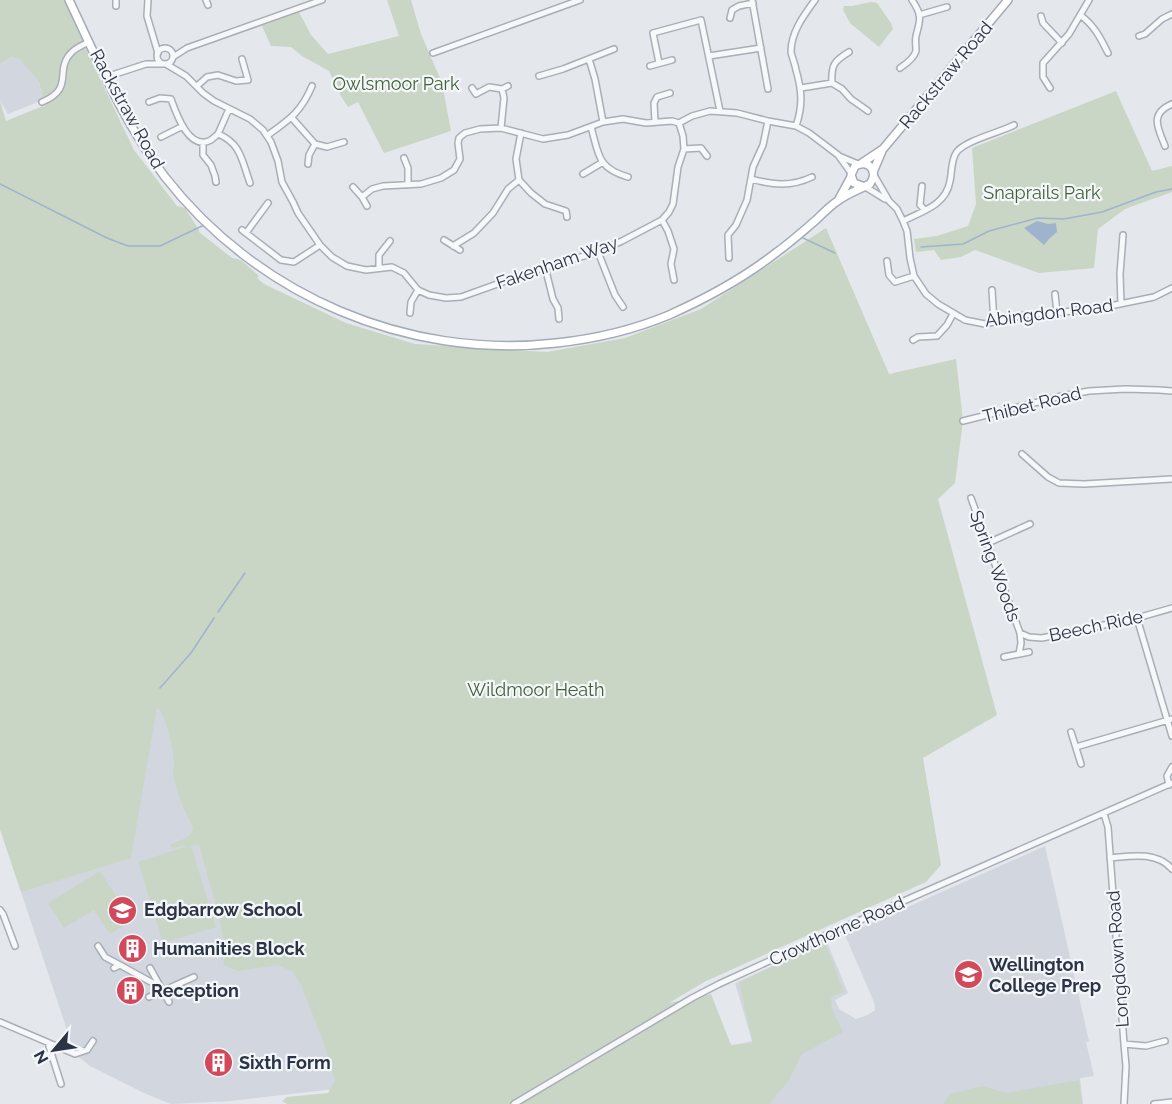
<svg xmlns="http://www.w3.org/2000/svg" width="1172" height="1104" font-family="Raleway,sans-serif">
	<rect width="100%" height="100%" fill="#e4e7ec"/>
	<path fill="#d2d6de" d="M13,57L20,58L39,82L43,100L8,114L0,101V64Z
		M160,690L297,928L344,1088L231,1101L171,1104L146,1094L90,1066L75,1054L0,829V731Z
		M1045,846L1089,1041L1086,1042L1094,1076L1080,1078L1083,1104H745L735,1045L752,1041L735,983L827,942L848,993L835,1000L839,1009L856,1019L868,1015L875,1010L874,1002L845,935Z"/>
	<path fill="#c9d6c5" d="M0,0H66L92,62L134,150L177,206L185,208L199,230V232L232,258L241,260L259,276L257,278L264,284L346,323L415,344L547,352L625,338L701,309L826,228L889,374L956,359L963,421L955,483L938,499L997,715L923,758L941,865L926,882L704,982L669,1003L711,994L731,1045L753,1043L739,983L824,940L844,992L831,997L832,1009L843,1032L802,1054L789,1080L770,1103L771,1104H287L282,1101L287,1097L328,1093L335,1080L324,1044L301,985L292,971L278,965L238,971L223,965L225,948L219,916L199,845L191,846L216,927L163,943L138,862L188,846H180L173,849L170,845C179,840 192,839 193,827C185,812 178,796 174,779C172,774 174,770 174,765C174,751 167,717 157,707L131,858L21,892L0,829V101L6,121L43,106L45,107L39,82L20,59L12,57L0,64Z
		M387,0H411L421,34L442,83L451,131L384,153L358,102L348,107L341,96L329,71L302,56L291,47L271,46L262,26L299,12L311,35L328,54L399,36Z
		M871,2L877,3L891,23L893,29L879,47L850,23L843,10L844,6H852Z
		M1116,91L1152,171L1172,166V192L1125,209L1098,229L1094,268L1039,273L975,250L961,257L941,260L934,250L916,252L914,239L937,236L968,226L976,204L972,148Z
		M100,871L116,896L119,895L134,919L110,934L94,910L64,928L48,903Z
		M1079,1080L1082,1104H943L950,1094L982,1086L1006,1093Z"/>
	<path fill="#9fb4cc" d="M1037,221L1048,224L1056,223L1057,232L1049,239L1044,245L1024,228Z"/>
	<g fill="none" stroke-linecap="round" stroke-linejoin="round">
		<path stroke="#9fb4cc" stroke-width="1.5" d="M0,184L107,238L128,246H160L202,226H203
			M803,238L835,253
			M921,247L963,244L989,231L1038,218L1064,219L1102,212L1156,192L1172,189
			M218,612L245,573
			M160,688L191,653L214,618"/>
		<defs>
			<path id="minor" d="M116,0V6
				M148,0L147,16L158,53
				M206,0L208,5
				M752,0L768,89
				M919,15L947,7
				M1080,15C1094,25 1100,37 1108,53
				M1041,16L1043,23L1062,43
				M730,18L732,10L739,6L753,3
				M1139,36L1145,34L1162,19L1172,14
				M157 56a8 8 0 1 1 16 0a8 8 0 1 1-16 0Z
				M433,53L580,0
				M709,56L761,48
				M173,57L187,48L322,0
				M589,59L595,79L603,122
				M659,63L653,33L701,20L720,111
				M166,64L186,76L203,93L214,101L250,119L263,130L271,142L278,161L282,182L293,202L298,213L320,245L332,257L347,266L366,270L392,267L404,273L418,290L429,295L446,298L461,297L545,267L598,252L622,241L662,220L669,212L673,204L678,167L684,149L683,136L679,123
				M650,66L672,60
				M900,68C906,64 914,58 916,51C916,46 915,41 916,36C920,20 923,16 912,0
				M539,76L563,69L614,49
				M106,77L146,64H163
				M832,83C831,65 834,61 849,52
				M197,86L207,77L218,75L236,81L248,80L242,59
				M472,88L476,94L489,87L502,89L508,86
				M801,88L832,83L842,89L851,99L868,111
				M1050,88L1043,77V63L1069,34L1089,0
				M42,102C76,88 53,70 72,52C77,47 83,45 89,42
				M149,102L160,98L171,99C176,113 189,152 211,140C211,140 218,134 218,134C241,143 242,161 250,183
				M292,118L315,144L327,147L344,142
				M655,122L654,103L657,97L670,93
				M796,126C803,105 802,91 796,70C795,64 792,57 791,52C791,32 804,15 815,0
				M591,127C599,155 597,168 628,177
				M501,128L504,98L502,89
				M521,133L516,159L519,180L531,193L545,204L566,211L567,217
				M218,134L229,109
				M268,135C290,119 301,112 312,86
				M161,137L183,126
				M203,143V155L211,165L215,176L216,182
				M1165,146C1158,128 1149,114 1172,104
				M684,149L701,148L707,156
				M839,156L858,164
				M404,158L408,168V185
				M308,164L309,155L315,144
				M583,174L603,162
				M874,175L889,201L897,209L903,221L907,231L910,258L914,276L926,294L938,304L965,320L985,324L1025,315L1064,312L1115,305L1154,297L1172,288
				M751,179C773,185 791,187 812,177
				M864,186L885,199
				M922,186L920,205L925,210
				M353,187L362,197
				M367,206L362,197L372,189L383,186L421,184L441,178L454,170L460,159L458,143L459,138L465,133L480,129L501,128L543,139L568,135L603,122L623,119L646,123L672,121L679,123L692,116L710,111L737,113L768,121L796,126L809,133L825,145L838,155L851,173
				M662,220L668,231L674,249L671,264L674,280
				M903,221C923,211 946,205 950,181C952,172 951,161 956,153C963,141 1001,132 1014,125
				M242,230L281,260L294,262L320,245
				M246,233L268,203
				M444,240L460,250
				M453,246L474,233L493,213L508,189L519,180
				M598,252L615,295L623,307
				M729,258L728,235L736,225L747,200L753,167L763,145L768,121
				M887,261L889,275L895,282L914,276
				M545,267L553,299L558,308L559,319
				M379,268V255L390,241
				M992,290L994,322
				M1055,294L1057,313
				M1121,304L1120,274L1123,235
				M410,313L411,302L418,290
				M913,340L918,337L937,336L947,325L953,314
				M963,421L1062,396L1089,391L1125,389L1159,390L1172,391
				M1022,454L1048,477L1059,483L1084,484L1172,479
				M971,498L1020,633L1021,643L1019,654
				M988,543L1030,524
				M1137,618L1172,736
				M1020,633L1029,637L1042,638L1137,618L1172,608
				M1004,657L1029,652
				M1071,732L1081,764
				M1076,747L1172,719
				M1169,785L1167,776L1172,767
				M1104,814L1108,827L1124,1044L1126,1066L1124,1104
				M1110,858C1131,856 1156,851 1172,869
				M0,910L3,914L15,946
				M98,946L105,957L120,965
				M114,968L120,965L160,987
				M150,968L169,1002
				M149,997L194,977
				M0,1022L75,1054L87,1050L93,1041
				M48,1043L61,1084
				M1124,1044L1146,1046L1165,1041
				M514,1104L692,998L719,984L815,940L1172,783
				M1154,1104L1172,1102"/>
			<path id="major" d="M69,0C97,59 125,125 165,177C257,295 407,360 556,343C594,339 633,330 669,315C707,298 744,278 777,252C791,242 803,231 816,220C823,213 831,205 839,200C849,193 860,189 870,184C879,171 869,159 855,166L851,175L854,183L862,186
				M862,163L883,149L1008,0
				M873,172L882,151
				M839,199L851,177"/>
		</defs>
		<use href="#minor" stroke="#a9aeb7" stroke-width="8"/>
		<use href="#major" stroke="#a3abb8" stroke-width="10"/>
		<use href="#minor" stroke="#f7f8fa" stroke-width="5"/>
		<use href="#major" stroke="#fff" stroke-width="7"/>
	</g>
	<defs>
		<symbol id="school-disc" viewBox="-11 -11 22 22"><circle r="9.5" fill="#d1495b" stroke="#f4f6f9"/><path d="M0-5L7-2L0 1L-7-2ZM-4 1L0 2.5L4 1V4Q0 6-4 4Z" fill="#fff"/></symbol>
		<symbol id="building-disc" viewBox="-11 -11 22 22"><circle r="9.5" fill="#d1495b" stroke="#f4f6f9"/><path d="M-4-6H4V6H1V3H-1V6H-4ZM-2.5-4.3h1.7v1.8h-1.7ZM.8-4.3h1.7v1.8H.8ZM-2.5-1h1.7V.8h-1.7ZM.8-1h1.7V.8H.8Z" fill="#fff"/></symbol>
	</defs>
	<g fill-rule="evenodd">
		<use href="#school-disc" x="106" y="894" width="33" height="33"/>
		<use href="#building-disc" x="116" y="932" width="33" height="33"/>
		<use href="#school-disc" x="952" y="958" width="33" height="33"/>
		<use href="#building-disc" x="114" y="974" width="33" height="33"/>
		<use href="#building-disc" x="202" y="1046" width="33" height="33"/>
	</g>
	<g text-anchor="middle" stroke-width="4.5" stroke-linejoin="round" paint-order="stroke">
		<g font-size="18" fill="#2b3445" stroke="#f4f6f9">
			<text transform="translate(946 75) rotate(-50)" y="6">Rackstraw Road</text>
			<text transform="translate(127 109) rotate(61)" y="6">Rackstraw Road</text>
			<text transform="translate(557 263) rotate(-19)" y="6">Fakenham Way</text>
			<text transform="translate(1049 313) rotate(-7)" y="6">Abingdon Road</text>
			<text transform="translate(1032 405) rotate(-14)" y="6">Thibet Road</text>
			<text transform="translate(995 566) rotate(70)" y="6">Spring Woods</text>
			<text transform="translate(1096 626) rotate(-12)" y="6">Beech Ride</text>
			<text transform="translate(837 931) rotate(-24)" y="6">Crowthorne Road</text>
			<text transform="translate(1118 959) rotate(-94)" y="6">Longdown Road</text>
		</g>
		<g font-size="18" fill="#3f6138" stroke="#f4f6f9">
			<text x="396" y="90">Owlsmoor Park</text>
			<text x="1042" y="199">Snaprails Park</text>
			<text x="536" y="696">Wildmoor Heath</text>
		</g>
		<g font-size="18" font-weight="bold" fill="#2b3445" stroke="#f4f6f9" text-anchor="start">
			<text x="144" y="916">Edgbarrow School</text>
			<text x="153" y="955">Humanities Block</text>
			<text x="989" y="971">Wellington<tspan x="989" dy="21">College Prep</tspan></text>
			<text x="151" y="997">Reception</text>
			<text x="239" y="1069">Sixth Form</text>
		</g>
	</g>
	<g transform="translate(54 1050) rotate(241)" stroke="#f4f6f9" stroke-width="4.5" paint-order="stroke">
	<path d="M0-4.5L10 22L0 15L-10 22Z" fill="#2b3445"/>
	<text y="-9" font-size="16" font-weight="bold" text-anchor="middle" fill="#2b3445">N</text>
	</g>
</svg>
